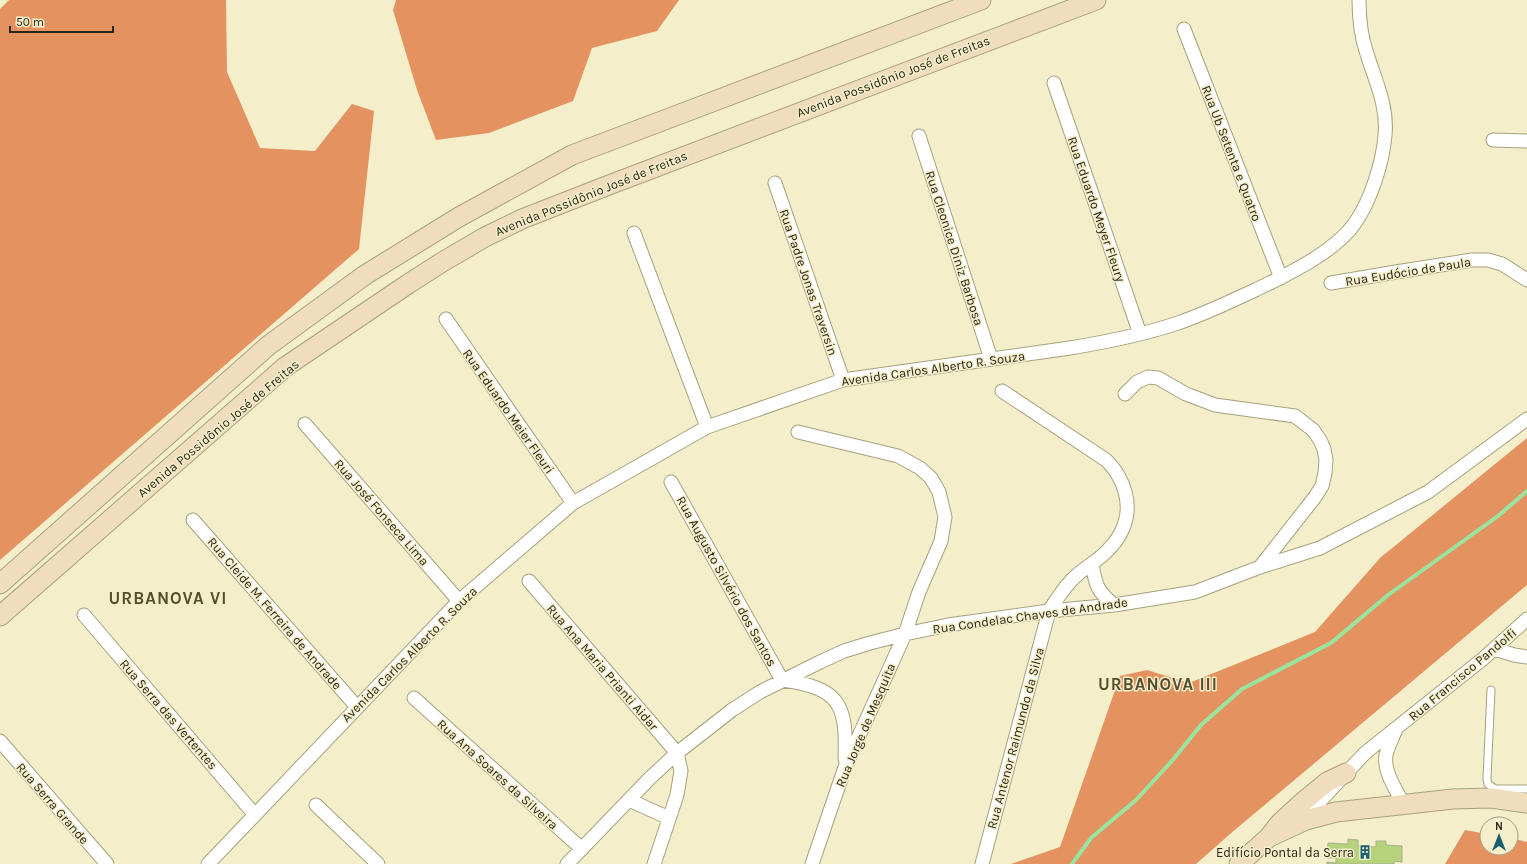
<svg xmlns="http://www.w3.org/2000/svg" width="1527" height="864" font-family="Karla,sans-serif">
	<rect width="100%" height="100%" fill="#f5eeca"/>
	<path fill="#e39260" d="M9,0H226L227,72L260,148L315,151L352,104L374,111L359,249L0,560V9Z
		M396,0H679L657,31L592,48L573,101L489,133L436,140L417,90L393,10Z
		M1527,438V585L1230,834L1196,864H1011L1060,847L1120,676L1147,670L1189,683L1315,632L1380,558Z
		M1465,830L1487,834V848H1511V838L1527,842V864H1445Z"/>
	<g fill="none" stroke-linecap="round" stroke-linejoin="round">
		<path stroke="#9ae4a1" stroke-width="4" d="M1072,864L1091,838L1136,800L1171,762L1201,725L1242,689L1331,643L1388,595L1498,516L1527,491"/>
	</g>
	<path fill="#b6d27a" stroke="#a6b291" d="M1348,839L1358,840V846L1376,847V841H1386V845L1402,846V862L1394,861V864H1327V862L1336,863V858H1327L1328,843L1348,844Z"/>
	<g fill="none" stroke-linecap="round" stroke-linejoin="round">
		<defs>
			<path id="lane" d="M1491,690L1487,779L1488,784L1495,789H1527"/>
			<path id="street" d="M1184,29L1281,278
				M1054,83L1140,334
				M919,136L991,359
				M1493,140L1527,141
				M775,183L843,380
				M634,233L707,427
				M1331,283L1396,272L1472,260H1488L1502,264L1527,280
				M446,319L573,503
				M1125,394L1137,382L1148,377L1158,378L1186,394L1215,405L1295,416L1313,430L1320,440L1324,449L1326,460L1325,473L1322,486L1315,497L1260,567
				M305,424L459,601
				M798,432L898,456L920,468L931,478L939,492L945,517L941,541L919,592L905,634L845,767L812,864
				M671,482L782,680C840,688 847,704 845,759
				M193,520L357,707
				M1092,564C1096,585 1096,590 1114,605
				M529,581L677,753L681,771L677,795L654,864
				M84,615L254,814
				M1495,649L1514,655L1527,657
				M414,698L582,849
				M1396,729C1393,737 1388,746 1386,755C1383,772 1397,791 1404,805
				M0,741L107,864
				M629,800L669,818
				M316,805L378,864
				M1306,820L1322,799L1365,753L1484,658L1527,619
				M208,864L459,601L573,503L707,427L843,380L1070,348C1106,342 1143,335 1178,323C1210,312 1240,297 1270,283C1298,269 1337,249 1355,223C1371,200 1383,162 1385,135C1388,106 1375,80 1367,54C1361,37 1359,17 1359,0
				M567,864L650,778L677,753L732,710L760,692L820,662L844,651L870,643L905,634L948,625L1049,611L1114,605L1195,592L1260,567L1320,548L1428,492L1527,419
				M982,864L1049,611C1057,599 1065,585 1077,575C1087,566 1099,560 1108,550C1129,529 1133,503 1119,477C1116,471 1111,465 1106,460L1002,391"/>
			<path id="secondary" d="M0,584L269,345L365,275L459,217L572,155L981,0
				M0,616L285,367L408,284L444,261L485,237L522,219L609,185L1096,0
				M1269,837L1306,820L1336,812L1453,799L1491,798L1527,803
				M1239,864L1269,837L1280,823L1304,801L1327,782L1346,773"/>
		</defs>
		<use href="#lane" stroke="#a6a17e" stroke-width="9"/>
		<use href="#street" stroke="#a6a17e" stroke-width="15"/>
		<use href="#secondary" stroke="#a6a17e" stroke-width="21"/>
		<use href="#lane" stroke="#fff" stroke-width="7"/>
		<use href="#street" stroke="#fff" stroke-width="13"/>
		<use href="#secondary" stroke="#efddbd" stroke-width="19"/>
	</g>
	<defs>
		<symbol id="building-bare" viewBox="-9 -9 18 18"><path d="M-4-6H4V6H1V3H-1V6H-4ZM-2.5-4.3h1.7v1.8h-1.7ZM.8-4.3h1.7v1.8H.8ZM-2.5-1h1.7V.8h-1.7ZM.8-1h1.7V.8H.8Z" fill="#195f70" stroke="#f5eeca" stroke-width="2.5" paint-order="stroke"/></symbol>
	</defs>
	<g fill-rule="evenodd">
		<use href="#building-bare" x="1355" y="842" width="20" height="20"/>
	</g>
	<g text-anchor="middle" stroke-width="3" stroke-linejoin="round" paint-order="stroke">
		<g font-size="13" fill="#282618" stroke="#f5eeca">
			<text transform="translate(893 76) rotate(-21)" y="5">Avenida Possidônio José de Freitas</text>
			<text transform="translate(1232 153) rotate(69)" y="5">Rua Ub Setenta e Quatro</text>
			<text transform="translate(591 193) rotate(-22)" y="5">Avenida Possidônio José de Freitas</text>
			<text transform="translate(1097 209) rotate(71)" y="5">Rua Eduardo Meyer Fleury</text>
			<text transform="translate(955 248) rotate(72)" y="5">Rua Cleonice Diniz Barbosa</text>
			<text transform="translate(1408 271) rotate(-9)" y="5">Rua Eudócio de Paula</text>
			<text transform="translate(809 282) rotate(71)" y="5">Rua Padre Jonas Traversin</text>
			<text transform="translate(933 368) rotate(-8)" y="5">Avenida Carlos Alberto R. Souza</text>
			<text transform="translate(509 411) rotate(55)" y="5">Rua Eduardo Meier Fleuri</text>
			<text transform="translate(218 428) rotate(-40)" y="5">Avenida Possidônio José de Freitas</text>
			<text transform="translate(382 512) rotate(49)" y="5">Rua José Fonseca Lima</text>
			<text transform="translate(727 581) rotate(61)" y="5">Rua Augusto Silvério dos Santos</text>
			<text transform="translate(275 613) rotate(49)" y="5">Rua Cleide M. Ferreira de Andrade</text>
			<text transform="translate(1030 615) rotate(-8)" y="5">Rua Condelac Chaves de Andrade</text>
			<text transform="translate(409 654) rotate(-45)" y="5">Avenida Carlos Alberto R. Souza</text>
			<text transform="translate(603 667) rotate(49)" y="5">Rua Ana Maria Prianti Aidar</text>
			<text transform="translate(1462 674) rotate(-40)" y="5">Rua Francisco Pandolfi</text>
			<text transform="translate(169 714) rotate(49)" y="5">Rua Serra das Vertentes</text>
			<text transform="translate(865 725) rotate(-67)" y="5">Rua Jorge de Mesquita</text>
			<text transform="translate(1015 738) rotate(-75)" y="5">Rua Antenor Raimundo da Silva</text>
			<text transform="translate(498 774) rotate(42)" y="5">Rua Ana Soares da Silveira</text>
			<text transform="translate(53 803) rotate(49)" y="5">Rua Serra Grande</text>
		</g>
		<g font-size="13" fill="#282618" stroke="#f5eeca" text-anchor="end">
			<text x="1354" y="857">Edifício Pontal da Serra</text>
		</g>
		<g font-size="17" font-weight="bold" letter-spacing="1" fill="#544e2f" stroke="#f5eeca">
			<text x="168" y="604">URBANOVA VI</text>
			<text x="1158" y="690">URBANOVA III</text>
		</g>
	</g>
	<g transform="translate(1499 836)"><circle r="19" fill="#f5eeca" stroke="#a39e83"/>
	<path d="M0-3L7 15L0 10L-7 15Z" fill="#195f70"/>
	<text y="-6" font-size="11" font-weight="bold" text-anchor="middle" fill="#282618">N</text>
	</g>
	<path d="M10 26v6h103v-6" fill="none" stroke="#282618" stroke-width="2"/>
	<text x="16" y="26" font-size="12" fill="#282618" stroke="#f5eeca" stroke-width="3" paint-order="stroke">50 m</text>
</svg>
